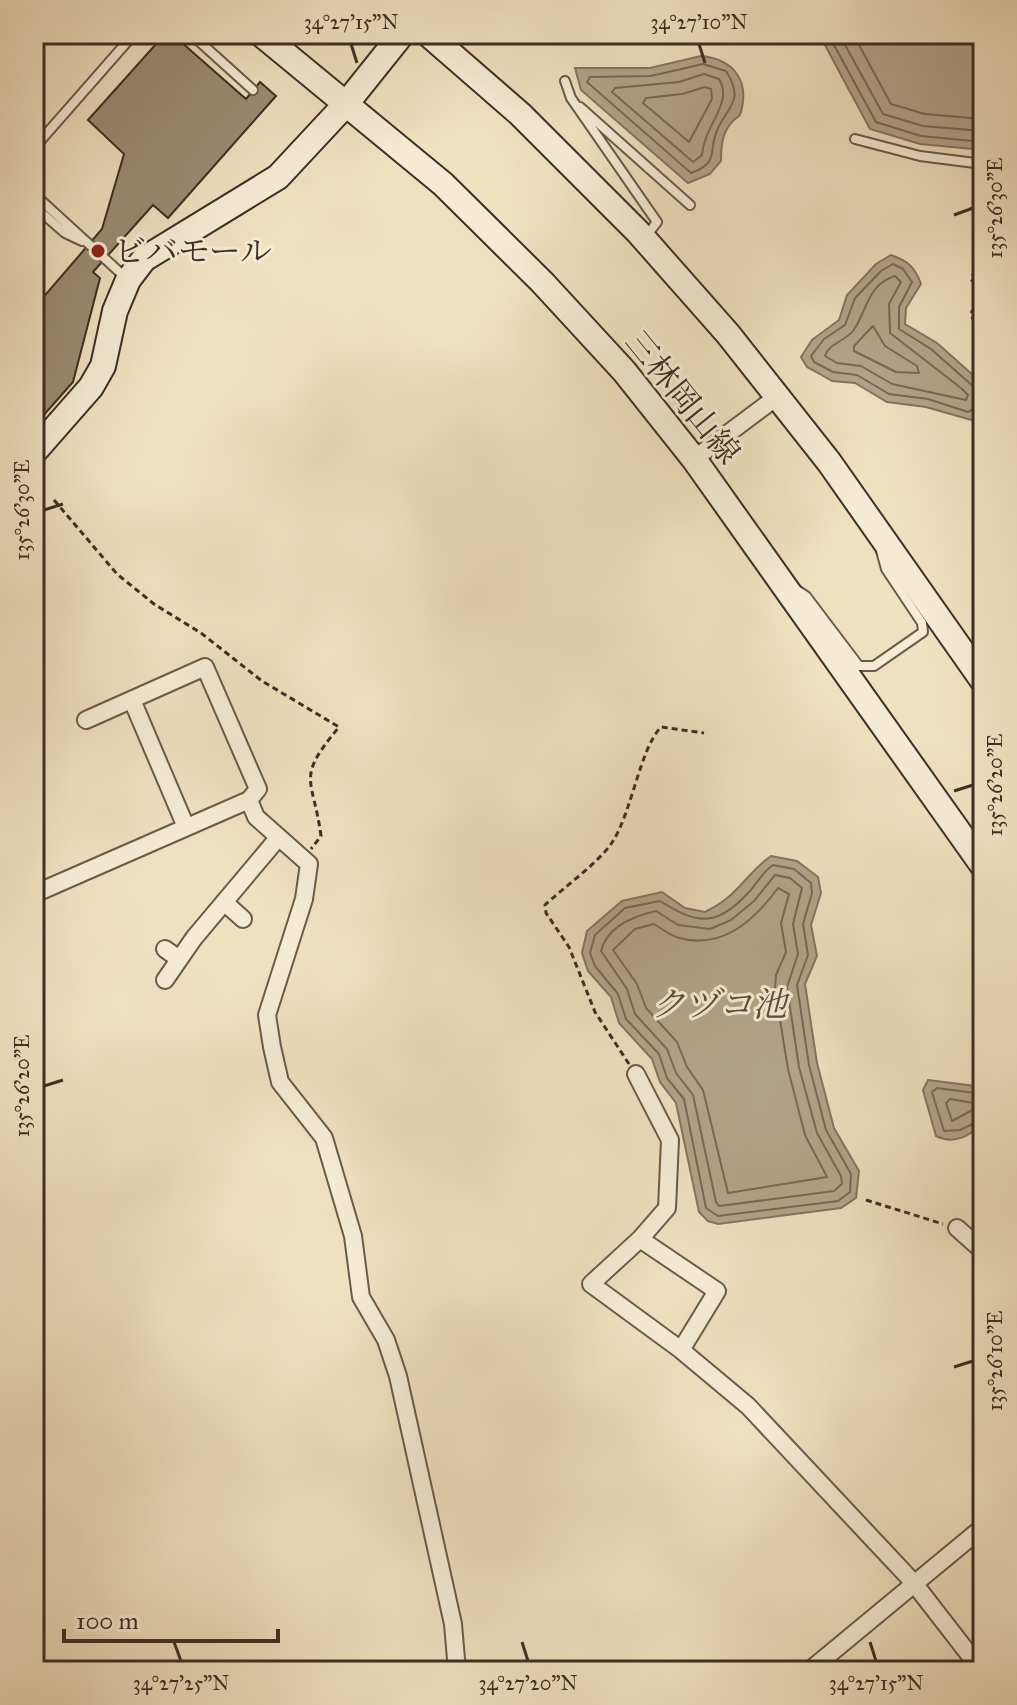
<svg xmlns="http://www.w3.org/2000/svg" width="1017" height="1705" font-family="'IM FELL Great Primer','Noto Serif JP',serif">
	<rect width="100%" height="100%" fill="#efe0bf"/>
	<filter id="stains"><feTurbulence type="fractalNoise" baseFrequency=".0025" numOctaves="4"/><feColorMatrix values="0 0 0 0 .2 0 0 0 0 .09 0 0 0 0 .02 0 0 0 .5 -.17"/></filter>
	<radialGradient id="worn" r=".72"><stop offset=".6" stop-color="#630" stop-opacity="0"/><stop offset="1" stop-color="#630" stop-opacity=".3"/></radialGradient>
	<path fill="#b3a38a" stroke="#847461" stroke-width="2" d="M819,34H983V150L920,144L870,129Z
		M701,56C732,59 750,79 741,112C739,119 738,115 733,121C722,132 721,146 721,161L710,174L688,183L581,90L575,68H650Z
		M891,255C908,261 915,267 921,284L906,308L905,324L937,343L983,384V405L975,421L926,407L887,402L855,383L832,381L820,374L807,367L801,357L812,340L839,320L847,295L876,264Z
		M771,856L797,861L818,877L821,893L811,925L817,956L805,984L817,1063L834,1128L859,1171L856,1198L841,1208L718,1224L708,1221L699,1212L676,1103L660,1082L652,1059L619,1023L611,997L588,971L582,953L587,931L622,901L662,892L685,908L705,912C739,896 744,875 771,856Z
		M928,1080L983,1087V1124C969,1136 954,1145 936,1136L923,1090Z"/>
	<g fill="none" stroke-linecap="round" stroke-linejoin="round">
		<path stroke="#786856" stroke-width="2" d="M828,34L876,122L921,136L983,142
			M839,34L883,114L923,126L983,131
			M853,34L891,104L925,114L983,119
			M703,64L726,71C744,100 730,104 718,128C707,151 721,162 691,173L587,82L590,77L651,76Z
			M704,74L719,79C734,103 704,125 702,155L693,162L612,92L615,88L679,82Z
			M705,87L711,89L712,99L689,142L643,103L646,98L682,94Z
			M895,276L901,282L889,304L890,333L961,388L968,395L966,400L892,384L861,366L837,363L825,356C828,344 845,341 853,331C866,314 867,284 895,276Z
			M873,326L885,346L917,366L919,373L896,372L854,351V346Z
			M983,389L975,388L931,349L899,329V307L912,282L903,269L893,264L881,271L855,298L845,325L824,339L811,356L814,362L833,372L857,375L889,394L928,399L968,412L983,404
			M773,865L794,869L811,883L812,893L803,924L808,955L797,985L809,1065L826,1130L851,1174L850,1192L838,1201L718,1216L706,1208L684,1099L667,1078L659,1054L626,1019L618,994L595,966L590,953L595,935L625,908L660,901C697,924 716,928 748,893C758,883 761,873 773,865Z
			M775,875L790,878L802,888L793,924L798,954L787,987L799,1067L817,1133L841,1176L842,1184L834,1191L719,1206L716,1202L693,1095L676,1073L667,1049L635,1014L627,989L601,951C607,926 634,916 656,911L678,925L710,929L731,920L754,901Z
			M778,888L789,894L781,923L786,952L776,975L775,989L788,1069L805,1135L827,1177L728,1193L703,1090L687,1067L677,1042L646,1008L637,984L613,950L635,929L654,924C661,928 668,934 676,937C721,951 753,922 778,888Z
			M983,1094L937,1088L932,1092L944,1131L960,1130L983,1119
			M950,1099L973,1103L976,1108L952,1121L946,1103Z"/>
	</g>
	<path fill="#9a8b74" stroke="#3e2e23" stroke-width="2" d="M165,34H172L246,99L260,82L276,96L168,218L153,205L93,272L100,278L73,382L34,426V308L102,229L124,154L88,120Z"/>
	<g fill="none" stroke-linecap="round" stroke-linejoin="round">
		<defs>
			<path id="lane" d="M191,34L253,90
				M565,81L571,98L657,222L647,235
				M580,107L690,205
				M855,139L920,156L983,164
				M34,148L134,34
				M34,194L125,277
				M34,206L65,233L82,241
				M797,590L806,596L859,666H874L923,632L922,623L886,569L881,551"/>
			<path id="street" d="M694,459L778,396
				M132,700L186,827
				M249,800L256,817L309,864L304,899L267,1015L272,1047L280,1082L324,1138L353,1236L361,1297L386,1340L398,1376L453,1624L457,1671
				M34,894L249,800L258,789L205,667L86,720
				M224,902L243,919
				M165,949L179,959
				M165,980L194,938L278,838
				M636,1074L670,1140L667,1208L640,1239L591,1284L681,1350L748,1406L913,1582L982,1671
				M957,1228L983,1251
				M640,1239L717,1291L681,1350
				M809,1671L983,1527"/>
			<path id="secondary" d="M261,34L443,184L542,282L624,371L694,459L983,866
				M428,34L520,114L638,232L728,334L829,462L983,681
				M34,452L91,387L103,366L115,311L128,280L144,259L278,177L346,104L402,34"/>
		</defs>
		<use href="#lane" stroke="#6a5a4a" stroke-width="12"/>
		<use href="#street" stroke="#6a5a4a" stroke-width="20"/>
		<use href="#secondary" stroke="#3e2e23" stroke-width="28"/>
		<path stroke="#3e2e23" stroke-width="3" stroke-dasharray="6 4" stroke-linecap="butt" d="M983,232L982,255L971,279L983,296
			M983,303L972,311L971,317L983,323
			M54,500L117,574L154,604L201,633L262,681L339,727C295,780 313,776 321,836L311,849
			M629,1064L595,1012L569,947L546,913L545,905C564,887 600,862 613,841C632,811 640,749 661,727L704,733
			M866,1200L943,1224"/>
		<use href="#lane" stroke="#f5ebd5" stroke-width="8"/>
		<use href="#street" stroke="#f5ebd5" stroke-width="16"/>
		<use href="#secondary" stroke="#f5ebd5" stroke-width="24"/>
	</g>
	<path fill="none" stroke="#3e2e23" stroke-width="3" d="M351,44L357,63M699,44L705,63M954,215L973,208M44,510L63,504M954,791L973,785M44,1086L63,1080M954,1367L973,1361M174,1642L181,1661M522,1642L528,1661M870,1642L876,1661"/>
	<circle fill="#8f2418" stroke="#f5ebd5" stroke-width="3" cx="98" cy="251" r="8"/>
	<g text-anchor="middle" stroke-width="6" stroke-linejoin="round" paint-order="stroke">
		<g font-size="32" fill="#3e2e23" stroke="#f5ebd5" text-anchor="start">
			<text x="114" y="262">ビバモール</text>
		</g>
		<g font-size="32" fill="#3e2e23" stroke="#f5ebd5">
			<text transform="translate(683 397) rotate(51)" y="11">三林岡山線</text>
		</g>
		<g font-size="34" font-style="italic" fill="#5b4b3d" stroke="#f5ebd5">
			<text x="719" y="1016">クヅコ池</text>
		</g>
	</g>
	<rect width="1017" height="1705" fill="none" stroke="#efe0bf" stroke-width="88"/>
	<path d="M64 1629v12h214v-12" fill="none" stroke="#3e2e23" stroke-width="4"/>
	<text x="76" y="1629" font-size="24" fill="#3e2e23" stroke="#f5ebd5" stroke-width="6" paint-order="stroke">100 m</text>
	<rect x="44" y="44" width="929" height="1617" fill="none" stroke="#3e2e23" stroke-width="3"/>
	<g font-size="20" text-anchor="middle" fill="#3e2e23">
		<text x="351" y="29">34°27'15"N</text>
		<text x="699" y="29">34°27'10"N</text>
		<text transform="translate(995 208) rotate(-90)" y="7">135°26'30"E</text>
		<text transform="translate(22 510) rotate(-90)" y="7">135°26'30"E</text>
		<text transform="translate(995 785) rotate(-90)" y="7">135°26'20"E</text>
		<text transform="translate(22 1086) rotate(-90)" y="7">135°26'20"E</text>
		<text transform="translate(995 1361) rotate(-90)" y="7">135°26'10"E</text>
		<text x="181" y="1690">34°27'25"N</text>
		<text x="528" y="1690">34°27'20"N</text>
		<text x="876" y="1690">34°27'15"N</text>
	</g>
	<rect width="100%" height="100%" filter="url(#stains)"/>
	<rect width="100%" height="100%" fill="url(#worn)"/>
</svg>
